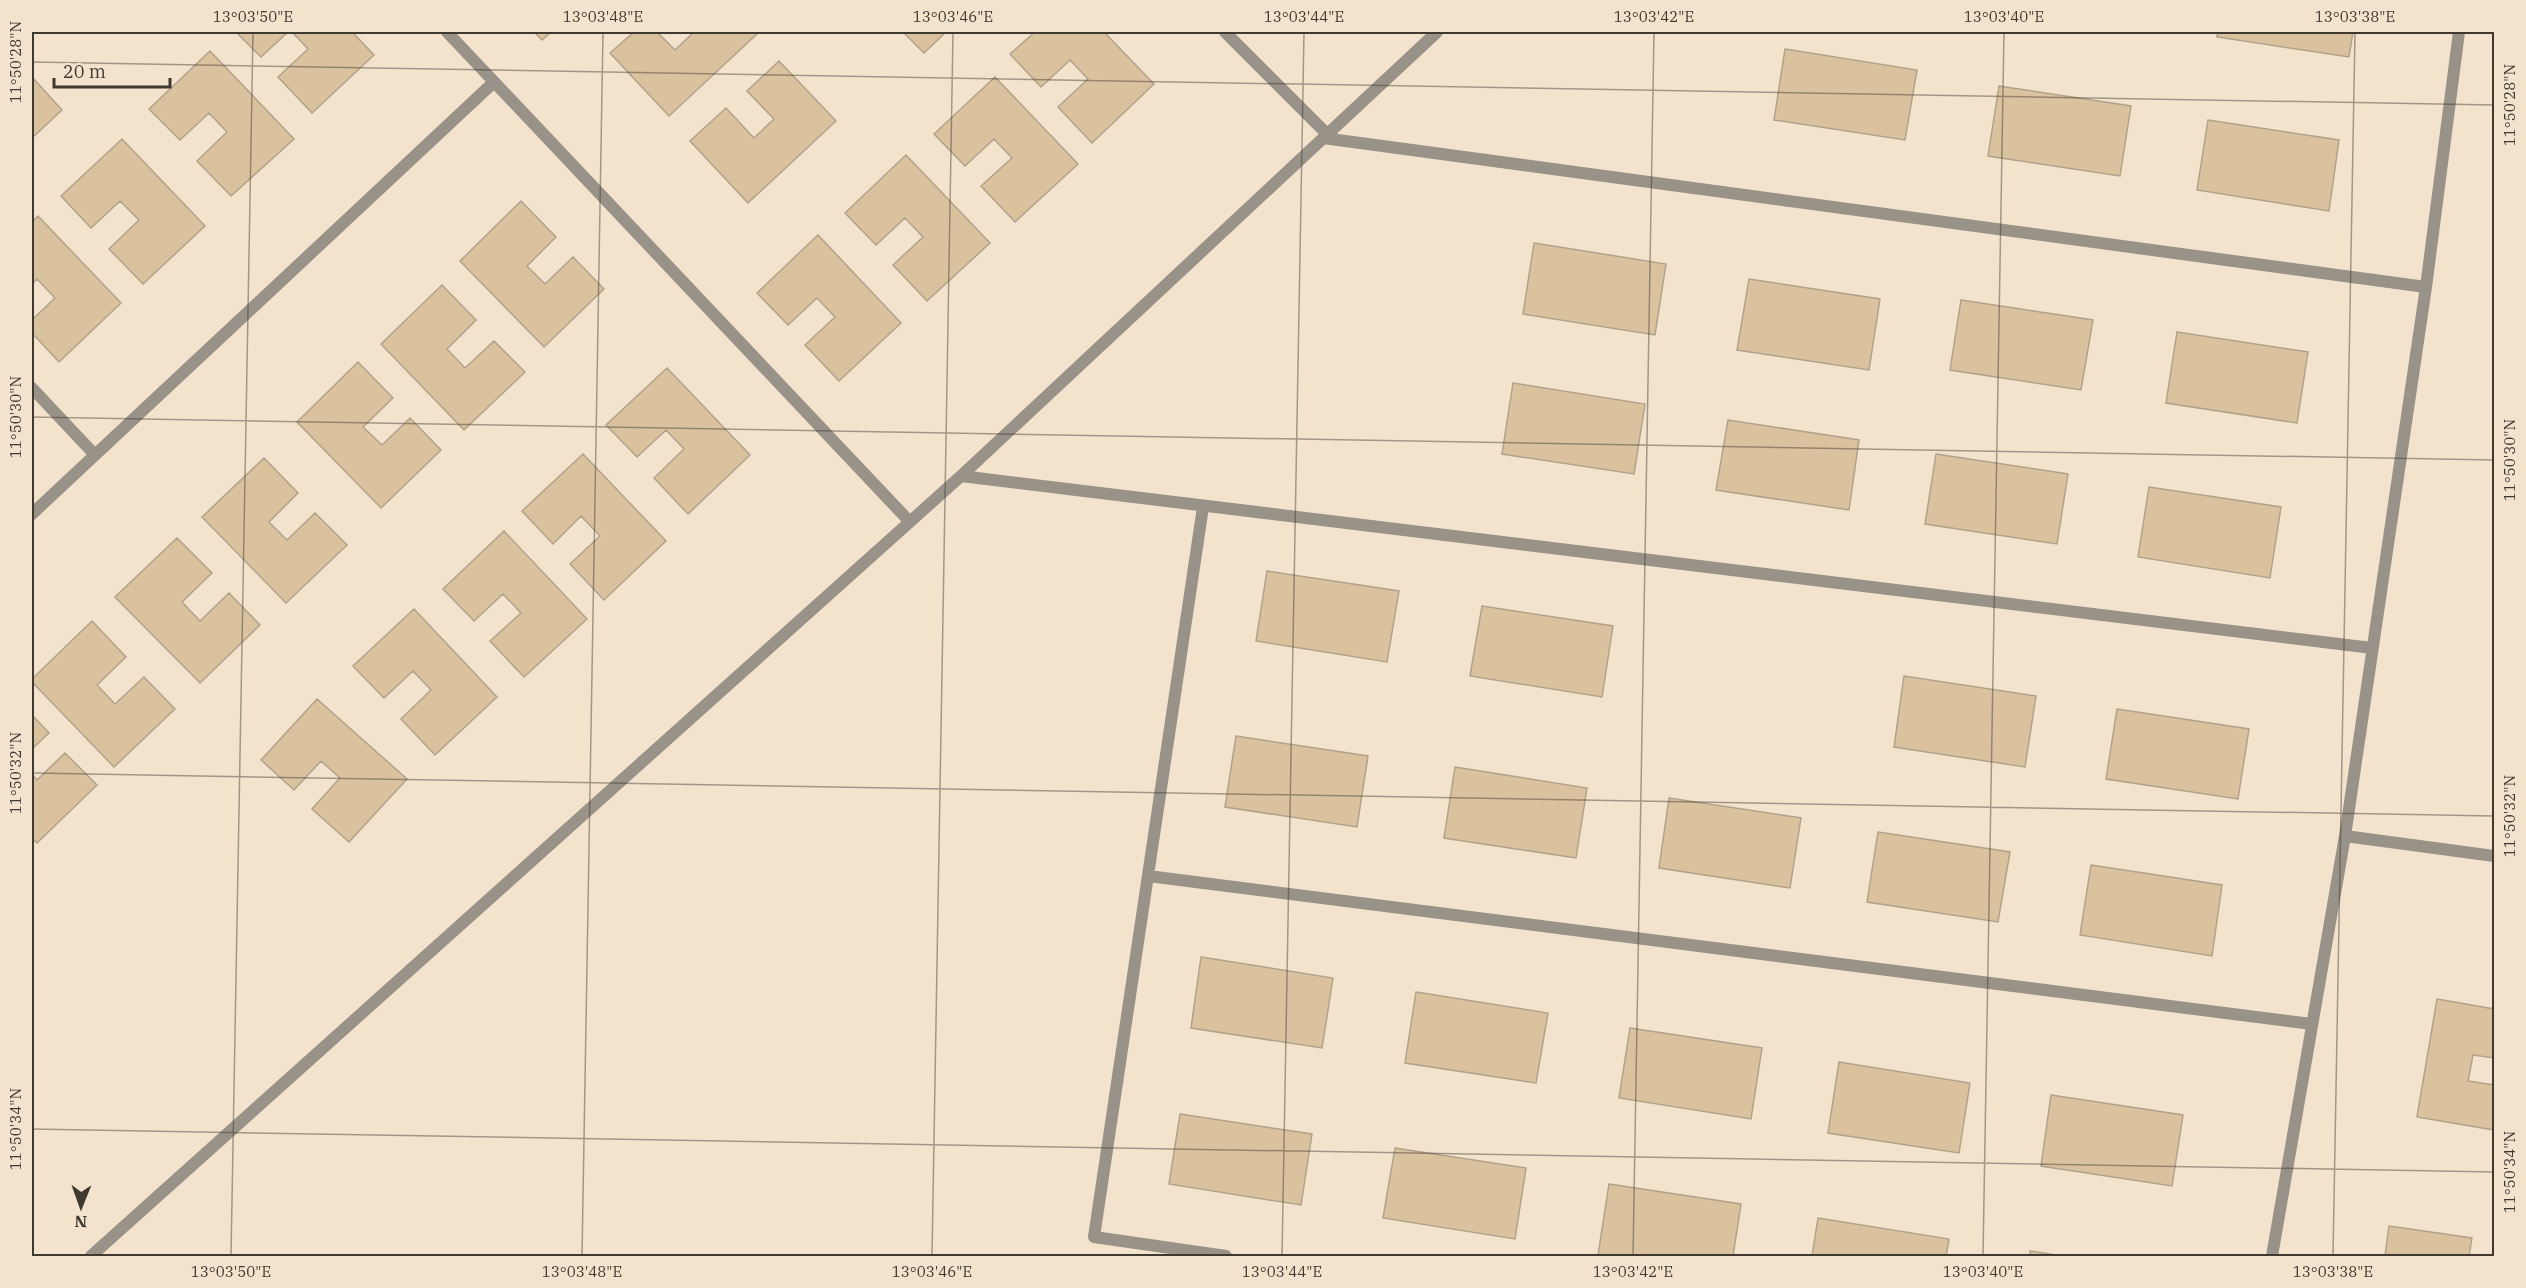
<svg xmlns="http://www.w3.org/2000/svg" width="2526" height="1288" font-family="'IBM Plex Serif',serif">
	<rect width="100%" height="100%" fill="#f3e3cc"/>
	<path fill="#dbc29e" stroke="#b1a28b" stroke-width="1.5" d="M236,32H288L261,57Z
		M292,32H352L374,55L312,113L278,77L308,49Z
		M534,32H551L542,40Z
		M634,32H657L675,50L694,32H755L757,34L669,116L610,53Z
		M903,32H946L924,53Z
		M1035,32H1104L1154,84L1092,143L1058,107L1088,79L1070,60L1041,87L1010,54Z
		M2218,32H2353L2349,57L2217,37Z
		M1785,49L1917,70L1905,140L1774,120Z
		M210,51L294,139L231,196L197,161L227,132L209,113L180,140L149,109Z
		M779,61L836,121L748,203L690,141L726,108L754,138L774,119L747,91Z
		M32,77L62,110L32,138Z
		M995,77L1078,164L1015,222L981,186L1012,158L994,139L965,166L934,134Z
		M1999,86L2131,106L2120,176L1988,156Z
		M2208,120L2339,140L2329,211L2197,190Z
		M122,139L205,226L143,284L109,249L139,220L120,201L91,228L61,196Z
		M906,155L990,243L927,301L893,265L923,237L905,218L876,245L845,213Z
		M521,201L556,237L527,266L545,284L573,257L604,289L544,347L460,261Z
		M38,216L121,303L59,362L32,333V320L55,298L37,279L32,284V222Z
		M818,235L901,323L839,381L805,345L835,317L817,298L788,325L757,293Z
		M1534,243L1666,264L1655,335L1523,314Z
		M1749,279L1880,299L1869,370L1737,350Z
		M442,285L476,320L447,349L465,368L494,341L525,372L464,430L381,344Z
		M1961,300L2093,320L2081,390L1950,370Z
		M2177,332L2308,352L2297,423L2166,403Z
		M358,362L393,398L363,427L382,445L410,418L441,450L381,508L297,422Z
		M667,368L750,455L688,514L654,478L684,449L666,430L637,457L606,425Z
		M1513,383L1645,404L1634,474L1502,454Z
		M1728,420L1859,440L1849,510L1716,490Z
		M583,454L666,541L604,600L570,564L600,536L581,516L553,544L522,511Z
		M1936,454L2068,474L2057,544L1925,524Z
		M264,458L298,493L269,522L287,540L315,513L347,545L286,603L202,517Z
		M2149,487L2281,507L2270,578L2138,557Z
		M504,531L587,619L524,677L490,641L521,613L503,594L474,621L443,589Z
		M177,538L212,573L182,602L200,621L229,593L260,625L200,683L115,597Z
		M1267,571L1399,591L1387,662L1256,641Z
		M1482,606L1613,626L1602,697L1470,676Z
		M414,609L497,697L435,755L401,719L431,690L413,671L384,698L353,666Z
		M92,621L126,657L97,685L115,704L144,677L175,709L114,767L32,682V679Z
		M1904,676L2036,696L2025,767L1894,747Z
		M317,699L407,779L349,842L312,809L340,778L321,761L294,790L261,760Z
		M2117,709L2249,729L2238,799L2106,779Z
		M32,715L49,733L32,749Z
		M1236,736L1368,756L1357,827L1225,807Z
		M65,753L97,785L37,843L32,838V774L37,780Z
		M1455,767L1587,788L1576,858L1444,838Z
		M1669,798L1801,818L1790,888L1659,868Z
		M1878,832L2010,852L1998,922L1867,902Z
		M2091,865L2222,885L2212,956L2080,935Z
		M1201,957L1333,978L1322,1048L1191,1028Z
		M1416,992L1548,1013L1536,1083L1405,1063Z
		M2437,999L2494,1009V1058L2473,1055L2468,1081L2494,1085V1130L2417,1117Z
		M1630,1028L1762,1048L1751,1119L1619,1098Z
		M1839,1062L1970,1083L1959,1153L1828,1133Z
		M2051,1095L2183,1115L2172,1186L2041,1166Z
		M1180,1114L1312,1134L1301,1205L1169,1184Z
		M1395,1148L1526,1168L1515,1239L1383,1218Z
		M1609,1184L1741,1204L1733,1256L1598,1255Z
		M1818,1218L1949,1239L1946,1256H1812Z
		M2389,1226L2472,1238L2469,1256H2385Z
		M2030,1251L2063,1256H2030Z"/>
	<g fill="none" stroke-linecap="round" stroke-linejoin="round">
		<path stroke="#989288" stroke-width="12" d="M447,32L910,522
			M1225,32L1327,134
			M1323,138L2426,287
			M32,388L95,455
			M961,476L2372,648
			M1203,507L1094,1237L1226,1256
			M32,514L494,82
			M2345,836L2494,856
			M1148,876L2312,1024
			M91,1256L961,476L1437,32
			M2272,1256L2345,836L2426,287L2459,32"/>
	</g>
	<path fill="none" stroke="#3f3930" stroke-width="1.5" stroke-opacity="0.45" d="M32,62L2494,105M32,417L2494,460M32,773L2494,816M32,1129L2494,1172M231,1256L253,32M582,1256L603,32M932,1256L953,32M1282,1256L1304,32M1633,1256L1654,32M1983,1256L2004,32M2333,1256L2355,32"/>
	<rect width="2526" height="1288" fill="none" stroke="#f3e3cc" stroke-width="66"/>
	<g transform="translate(81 1207) rotate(181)" stroke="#f3e3cc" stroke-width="4.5" paint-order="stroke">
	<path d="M0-4.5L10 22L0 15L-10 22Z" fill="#3f3930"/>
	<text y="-9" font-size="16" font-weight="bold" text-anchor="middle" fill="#3f3930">N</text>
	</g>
	<path d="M54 78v9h116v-9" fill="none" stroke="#3f3930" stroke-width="3"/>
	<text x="63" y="78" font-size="18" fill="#3f3930" stroke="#f3e3cc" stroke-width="4.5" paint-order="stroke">20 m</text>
	<rect x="33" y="33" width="2460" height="1222" fill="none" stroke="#3f3930" stroke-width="2"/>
	<g font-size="15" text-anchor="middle" fill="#3f3930">
		<text x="253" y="22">13°03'50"E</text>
		<text x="603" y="22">13°03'48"E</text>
		<text x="953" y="22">13°03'46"E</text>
		<text x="1304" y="22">13°03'44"E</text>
		<text x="1654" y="22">13°03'42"E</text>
		<text x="2004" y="22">13°03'40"E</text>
		<text x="2355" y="22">13°03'38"E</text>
		<text transform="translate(16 62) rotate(-90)" y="5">11°50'28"N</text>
		<text transform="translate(2510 105) rotate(-90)" y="5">11°50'28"N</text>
		<text transform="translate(16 417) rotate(-90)" y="5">11°50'30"N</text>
		<text transform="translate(2510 460) rotate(-90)" y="5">11°50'30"N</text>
		<text transform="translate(16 773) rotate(-90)" y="5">11°50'32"N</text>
		<text transform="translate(2510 816) rotate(-90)" y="5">11°50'32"N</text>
		<text transform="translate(16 1129) rotate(-90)" y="5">11°50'34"N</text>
		<text transform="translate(2510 1172) rotate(-90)" y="5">11°50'34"N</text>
		<text x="231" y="1277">13°03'50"E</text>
		<text x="582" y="1277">13°03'48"E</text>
		<text x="932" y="1277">13°03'46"E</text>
		<text x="1282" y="1277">13°03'44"E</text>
		<text x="1633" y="1277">13°03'42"E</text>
		<text x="1983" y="1277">13°03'40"E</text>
		<text x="2333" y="1277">13°03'38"E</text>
	</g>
</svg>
